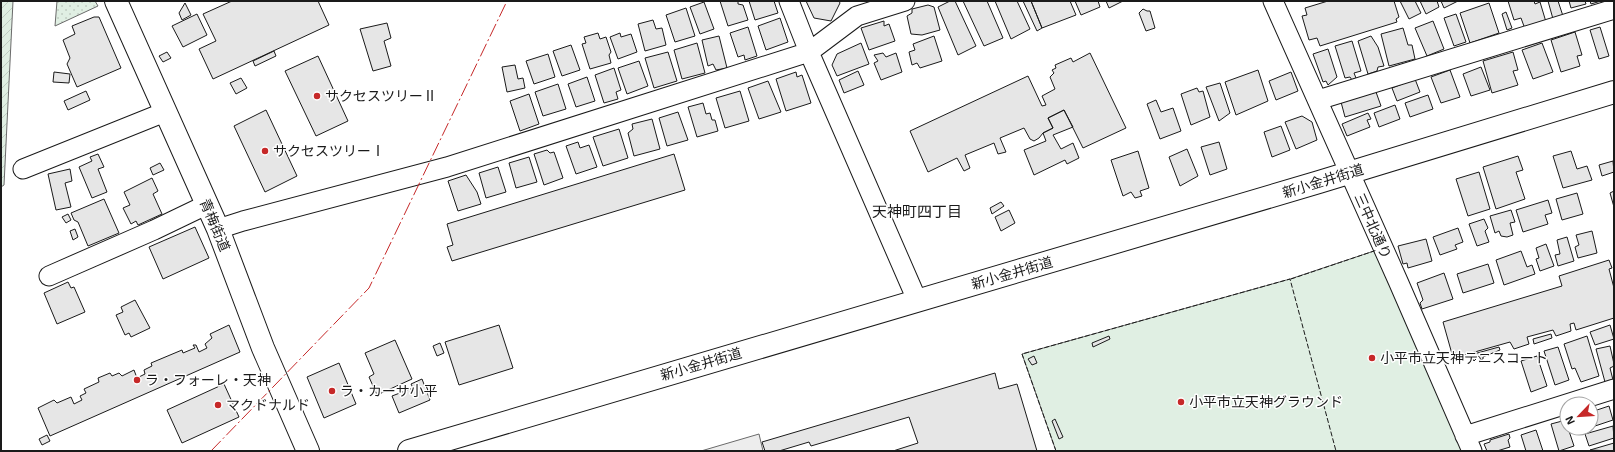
<svg xmlns="http://www.w3.org/2000/svg" width="1615" height="452" font-family="'Exo 2','Noto Sans JP',sans-serif">
	<defs>
		<pattern id="grass-dots" width="8" height="8" patternUnits="userSpaceOnUse"><rect width="8" height="8" fill="#e0efe3"/><path d="M2 2h.1M6 6h.1" fill="none" stroke="#c0ccc2" stroke-width="1.8" stroke-linecap="round"/></pattern>
		<pattern id="garden-furrows" width="10" height="10" patternUnits="userSpaceOnUse"><rect width="10" height="10" fill="#e0efe3"/><path d="M-1 1l2-2M0 10L10 0M9 11l2-2" fill="none" stroke="#c0ccc2"/></pattern>
	</defs>
	<rect width="100%" height="100%" fill="#fff"/>
	<path fill="url(#grass-dots)" stroke="#6a6a6a" d="M57,1H95L98,6L55,26Z"/>
	<path fill="url(#garden-furrows)" stroke="#6a6a6a" d="M1,1H13L4,185L1,187Z"/>
	<path fill="#e0efe3" stroke="#6a6a6a" d="M1383,248L1472,451H1056L1022,354L1290,279Z"/>
	<path fill="#ededed" stroke="#6a6a6a" d="M759,434L763,451H701Z"/>
	<path fill="#e6e6e6" stroke="#1a1a1a" d="M232,1H318L329,25L213,79L199,49L216,41L203,14Z
		M720,1H738V4L743,5L748,20L728,26Z
		M749,1H774L778,13L755,20Z
		M806,1H839L840,3L831,21L814,18Z
		M950,1H955L976,46L958,55L938,7Z
		M963,1H987L1003,38L984,46Z
		M995,1H1017L1030,29L1011,39Z
		M1023,1H1031L1042,28L1037,31Z
		M1031,1H1070L1076,15L1042,28Z
		M1075,1H1098L1100,7L1081,15Z
		M1106,1H1123L1109,8Z
		M1328,1H1394L1399,17L1396,19L1397,22L1320,46L1317,38L1309,40L1302,16L1307,15L1305,8Z
		M1400,1H1415L1421,13L1409,19Z
		M1420,1H1437L1439,7L1426,14Z
		M1441,1H1458L1444,8Z
		M1508,1H1534L1535,4L1540,2L1546,22L1525,29L1521,18L1514,20Z
		M1548,1H1558L1563,16L1553,19Z
		M1569,1H1585L1586,4L1571,8Z
		M1590,1H1601L1591,4Z
		M704,2L714,29L700,34L690,7Z
		M185,3L191,15L182,20L179,13Z
		M1489,3L1499,33L1470,43L1460,13Z
		M928,5L934,7L940,30L922,35L911,34L907,16L912,13V9Z
		M686,8L695,36L675,42L666,15Z
		M1143,9L1147,11H1150L1155,28L1146,31L1139,13Z
		M1506,12L1512,28L1507,30L1502,14Z
		M197,14L207,35L183,47L172,26Z
		M1456,14L1466,42L1454,46L1444,18Z
		M94,17H99L121,68L77,87L67,64L70,58L63,40L75,34L72,26Z
		M780,18L788,42L766,50L758,26Z
		M653,20L656,29L662,28L666,45L645,51L638,24Z
		M884,21V26L889,24L895,41L869,50L861,28Z
		M1433,21L1444,49L1427,56L1415,28Z
		M387,23L391,38L384,41L391,66L373,71L360,29Z
		M748,27L757,56L745,60L744,55L738,57L730,33Z
		M1600,27L1609,56L1599,59L1590,30Z
		M1403,28L1408,45H1412L1415,59L1389,66L1381,34Z
		M1575,32L1582,55L1577,56L1580,66L1561,72L1551,40Z
		M598,33L600,39L606,37L611,52L609,55L611,63L590,69L582,44L586,43L584,37Z
		M620,33L621,37L631,34L637,52L618,59L610,37Z
		M719,36L727,68L716,70L713,64L708,66L702,40Z
		M934,36L942,61L920,68L917,63L912,65L909,52L915,50L913,44Z
		M1371,36L1378,47L1384,66L1378,67L1377,71L1368,74L1358,41Z
		M1352,41L1361,71L1354,73L1356,78L1352,80L1350,77L1345,78L1335,46Z
		M697,43L705,73L682,79L674,50Z
		M861,43L869,64L837,76L832,65L837,54Z
		M1542,43L1553,72L1533,79L1522,50Z
		M571,45L580,70L562,76L553,51Z
		M1328,49L1337,77L1328,85L1326,81L1323,82L1313,54Z
		M274,51L276,56L255,66L253,61Z
		M167,52L171,58L163,62L159,56Z
		M668,52L677,81L654,88L645,58Z
		M1513,52L1518,70L1513,71L1518,85L1492,93L1483,61Z
		M883,53L886,57L896,53L902,72L881,80L874,63L878,61L874,55Z
		M1090,53L1126,128L1083,148L1064,110L1048,118L1053,128L1043,133L1039,138L1034,141L1030,139L1024,128L1000,138L1006,152L998,154L994,143L965,155L970,168L964,171L957,158L928,172L910,131L1028,76L1042,106L1046,105L1042,96L1055,89L1050,77L1054,73L1052,70L1056,68L1055,65L1071,58L1073,62Z
		M548,54L555,77L534,84L526,61Z
		M318,56L348,121L316,136L285,71Z
		M639,61L648,86L627,94L618,68Z
		M515,65L518,79L523,78L525,88L507,92L502,67Z
		M1481,67L1490,90L1471,96L1463,74Z
		M614,68L621,90L616,92L618,99L604,103L595,75Z
		M1258,70L1268,101L1236,115L1225,82Z
		M1450,70L1460,97L1441,103L1431,77Z
		M858,71L864,85L844,93L839,80Z
		M54,72L70,74L69,83L53,82Z
		M796,72L797,77L802,75L811,103L786,111L776,79Z
		M1291,72L1298,91L1276,100L1269,81Z
		M587,77L595,101L576,107L568,84Z
		M241,78L247,88L236,94L230,83Z
		M1415,79L1420,92L1397,101L1392,88Z
		M768,81L781,112L759,119L748,88Z
		M1220,83L1230,113L1219,121L1206,87Z
		M558,84L566,109L543,116L535,92Z
		M1197,88L1199,92L1203,91L1210,117L1191,125L1181,94Z
		M86,91L90,100L68,110L64,101Z
		M740,91L749,121L725,128L716,98Z
		M1376,92L1381,106L1345,117L1341,102Z
		M529,94L539,124L520,131L510,101Z
		M1428,95L1433,109L1410,117L1405,103Z
		M1156,100L1161,112L1173,108L1181,131L1160,139L1147,104Z
		M703,103L706,114L710,113L712,120H715L718,131L697,137L688,107Z
		M1395,105L1400,119L1379,127L1374,113Z
		M266,110L297,176L265,192L234,126Z
		M1064,110L1073,127L1053,135L1061,149L1073,143L1079,158L1067,164L1065,160L1034,175L1024,150L1046,141L1043,133L1053,128L1048,118Z
		M678,112L688,140L667,146L659,118Z
		M1368,113L1371,119L1367,120L1370,127L1347,136L1342,124Z
		M1302,116L1312,122L1317,140L1296,149L1285,122Z
		M652,119L660,149L634,156L628,133L633,129L632,124Z
		M1281,126L1290,150L1272,157L1264,132Z
		M619,129L628,158L603,166L593,137Z
		M578,142L580,148L589,145L597,167L576,174L566,146Z
		M1219,142L1227,169L1210,175L1201,147Z
		M1187,149L1198,176L1180,186L1169,157Z
		M547,150L550,153L554,152L563,178L544,185L534,154Z
		M1138,151L1149,188L1140,191L1142,196L1135,198L1131,192L1123,196L1111,160Z
		M1571,151L1577,169L1587,166L1592,180L1563,188L1553,156Z
		M98,154L104,167L98,169L107,192L92,198L79,167L92,161L90,157Z
		M674,154L685,190L452,261L447,247L453,245L447,224Z
		M1518,156L1523,170L1516,172L1525,199L1496,209L1483,167Z
		M529,157L537,182L516,188L509,163Z
		M1613,161L1614,172L1602,176L1599,165Z
		M160,163L164,170L153,175L150,168Z
		M498,167L506,192L486,198L479,173Z
		M70,169L72,181L65,183L71,207L56,210L48,174Z
		M1479,172L1490,209L1468,216L1456,179Z
		M466,175L477,192L481,204L458,211L448,181Z
		M152,178L158,191L153,194L162,214L138,225L136,221L131,224L123,208L130,205L124,192Z
		M1614,191V207L1610,193Z
		M1577,193L1583,214L1562,220L1556,199Z
		M104,199L119,233L88,246L78,222L74,220L71,213Z
		M1548,200L1552,213L1545,215L1548,224L1523,232L1516,210Z
		M1001,202L1004,206L992,214L990,208Z
		M1009,210L1015,223L1001,231L995,217Z
		M1511,210L1515,222L1510,223L1513,235L1507,237L1501,236L1499,231L1495,233L1490,216Z
		M68,214L71,220L66,223L62,217Z
		M1484,219L1488,228L1485,231L1489,242L1477,246L1469,224Z
		M195,227L209,258L163,279L149,247Z
		M1458,228L1463,242L1455,245L1457,249L1440,255L1433,237Z
		M75,229L78,237L73,240L70,231Z
		M1592,231L1597,253L1578,258L1575,247L1579,245L1576,235Z
		M1567,237L1574,261L1558,266L1555,255L1560,254L1557,240Z
		M1426,239L1432,261L1408,268L1407,263L1403,264L1398,246Z
		M1546,244L1554,266L1540,271L1536,259L1539,258L1536,248Z
		M1521,251L1527,267L1532,265L1535,274L1504,285L1496,260Z
		M1609,260L1612,268L1609,269L1614,288V318L1576,330L1574,323L1570,324L1571,331L1556,336L1553,330L1527,337L1529,344L1514,349L1510,342L1457,357L1456,353L1452,354L1443,322L1562,286L1559,276Z
		M1488,264L1494,283L1463,293L1457,274Z
		M1444,273L1453,299L1422,309L1420,303L1423,300L1417,283Z
		M68,282L71,288L74,287L85,312L57,324L44,293Z
		M135,300L150,328L131,337L129,333L125,335L116,315L123,312L121,307Z
		M229,325L240,352L50,436L38,408L54,400L57,403L71,397L74,404L82,400L80,396L86,393L84,389L99,382L98,378L110,373L112,376L119,373L122,376L134,370L137,378L145,374L144,370L152,366L151,363L182,350L183,353L195,348L193,345H196L199,352L207,348L205,344L212,338L210,334Z
		M499,325L513,368L459,385L445,342Z
		M1610,325L1614,339L1595,345L1590,332Z
		M1551,334L1552,338L1534,344L1533,339Z
		M1109,336L1110,339L1093,347L1092,343Z
		M1587,336L1599,376L1581,382L1575,368L1572,369L1564,344Z
		M395,340L412,379L377,395L369,377L374,374L365,353Z
		M440,343L444,353L437,356L433,346Z
		M1610,346L1614,364V366L1610,368L1613,380L1605,382L1596,349Z
		M1499,347L1500,350L1483,357V359L1481,360L1479,356L1474,361L1470,355Z
		M1558,347L1569,380L1555,385L1544,351Z
		M1034,356L1037,363L1032,365L1028,359Z
		M1537,356L1547,386L1531,392L1521,361Z
		M339,363L356,404L324,418L307,377Z
		M995,373L999,389L1017,384L1037,451H893L918,443L909,417L811,446L809,442L779,451H765L762,442Z
		M422,379L430,400L399,413L392,396L413,388L411,384Z
		M224,384L239,417L182,443L167,410Z
		M1609,406L1613,420L1592,427L1591,412Z
		M1055,419L1063,437L1059,439L1052,421Z
		M1566,420L1567,428H1568L1574,446L1559,451L1551,424Z
		M1613,426L1614,438L1589,446L1585,434Z
		M1536,430L1543,451H1526L1521,435Z
		M1509,434L1510,438L1508,440L1510,447L1497,451H1487L1484,444L1490,442V440Z
		M47,435L50,441L42,445L39,439Z
		M1614,443V451L1590,450Z"/>
	<g fill="none" stroke-linecap="round" stroke-linejoin="round">
		<defs>
			<path id="minor" d="M789,1L809,52L917,300
				M1273,1L1398,281L1472,451
				M1318,100L1614,9
				M23,169L165,112
				M218,229L243,221L447,167L809,52L857,16L905,1
				M49,276L154,230L206,205
				M1465,436L1614,389"/>
			<path id="secondary" d="M409,451L1319,182L1614,92"/>
			<path id="primary" d="M116,1L218,229L263,348L308,451"/>
		</defs>
		<use href="#minor" stroke="#1a1a1a" stroke-width="21"/>
		<use href="#secondary" stroke="#1a1a1a" stroke-width="24"/>
		<use href="#primary" stroke="#1a1a1a" stroke-width="24"/>
		<use href="#minor" stroke="#fff" stroke-width="19"/>
		<use href="#secondary" stroke="#fff" stroke-width="22"/>
		<use href="#primary" stroke="#fff" stroke-width="22"/>
		<path stroke="#1a1a1a" stroke-width="1" stroke-dasharray="5 2" stroke-linecap="butt" d="M1291,279L1377,250
			M1056,451L1022,354L1290,279L1336,451"/>
		<path stroke="#c62828" stroke-width="1" stroke-dasharray="14 3 2 3" stroke-linecap="butt" d="M211,451L369,288L507,1"/>
	</g>
	<g fill="#c62828" stroke="#fff" stroke-width="1.5">
		<circle cx="317" cy="96" r="4"/>
		<circle cx="265" cy="151" r="4"/>
		<circle cx="1372" cy="358" r="4"/>
		<circle cx="137" cy="380" r="4"/>
		<circle cx="332" cy="391" r="4"/>
		<circle cx="1181" cy="402" r="4"/>
		<circle cx="218" cy="405" r="4"/>
	</g>
	<g text-anchor="middle" stroke-width="3" stroke-linejoin="round" paint-order="stroke">
		<g font-size="14" fill="#1a1a1a" stroke="#fff" text-anchor="start">
			<text x="325" y="101">サクセスツリーⅡ</text>
			<text x="273" y="156">サクセスツリーⅠ</text>
			<text x="1380" y="363">小平市立天神テニスコート</text>
			<text x="145" y="385">ラ・フォーレ・天神</text>
			<text x="340" y="396">ラ・カーサ小平</text>
			<text x="1189" y="407">小平市立天神グラウンド</text>
			<text x="226" y="410">マクドナルド</text>
		</g>
		<g font-size="14" fill="#1a1a1a" stroke="#fff">
			<text transform="translate(1323 181) rotate(-17)" y="5">新小金井街道</text>
			<text transform="translate(215 225) rotate(67)" y="5">青梅街道</text>
			<text transform="translate(1373 226) rotate(66)" y="5">三中北通り</text>
			<text transform="translate(1012 273) rotate(-16)" y="5">新小金井街道</text>
			<text transform="translate(701 364) rotate(-16)" y="5">新小金井街道</text>
		</g>
		<g font-size="15" fill="#1a1a1a" stroke="#fff">
			<text x="917" y="217">天神町四丁目</text>
		</g>
	</g>
	<rect width="1615" height="452" fill="none" stroke="#1a1a1a" stroke-width="4"/>
	<g transform="translate(1579 416) rotate(245)"><circle r="19" fill="#ffffff" stroke="#a3a3a3"/>
	<path d="M0-3L7 15L0 10L-7 15Z" fill="#c62828"/>
	<text y="-6" font-size="11" font-weight="bold" text-anchor="middle" fill="#1a1a1a">N</text>
	</g>
</svg>
